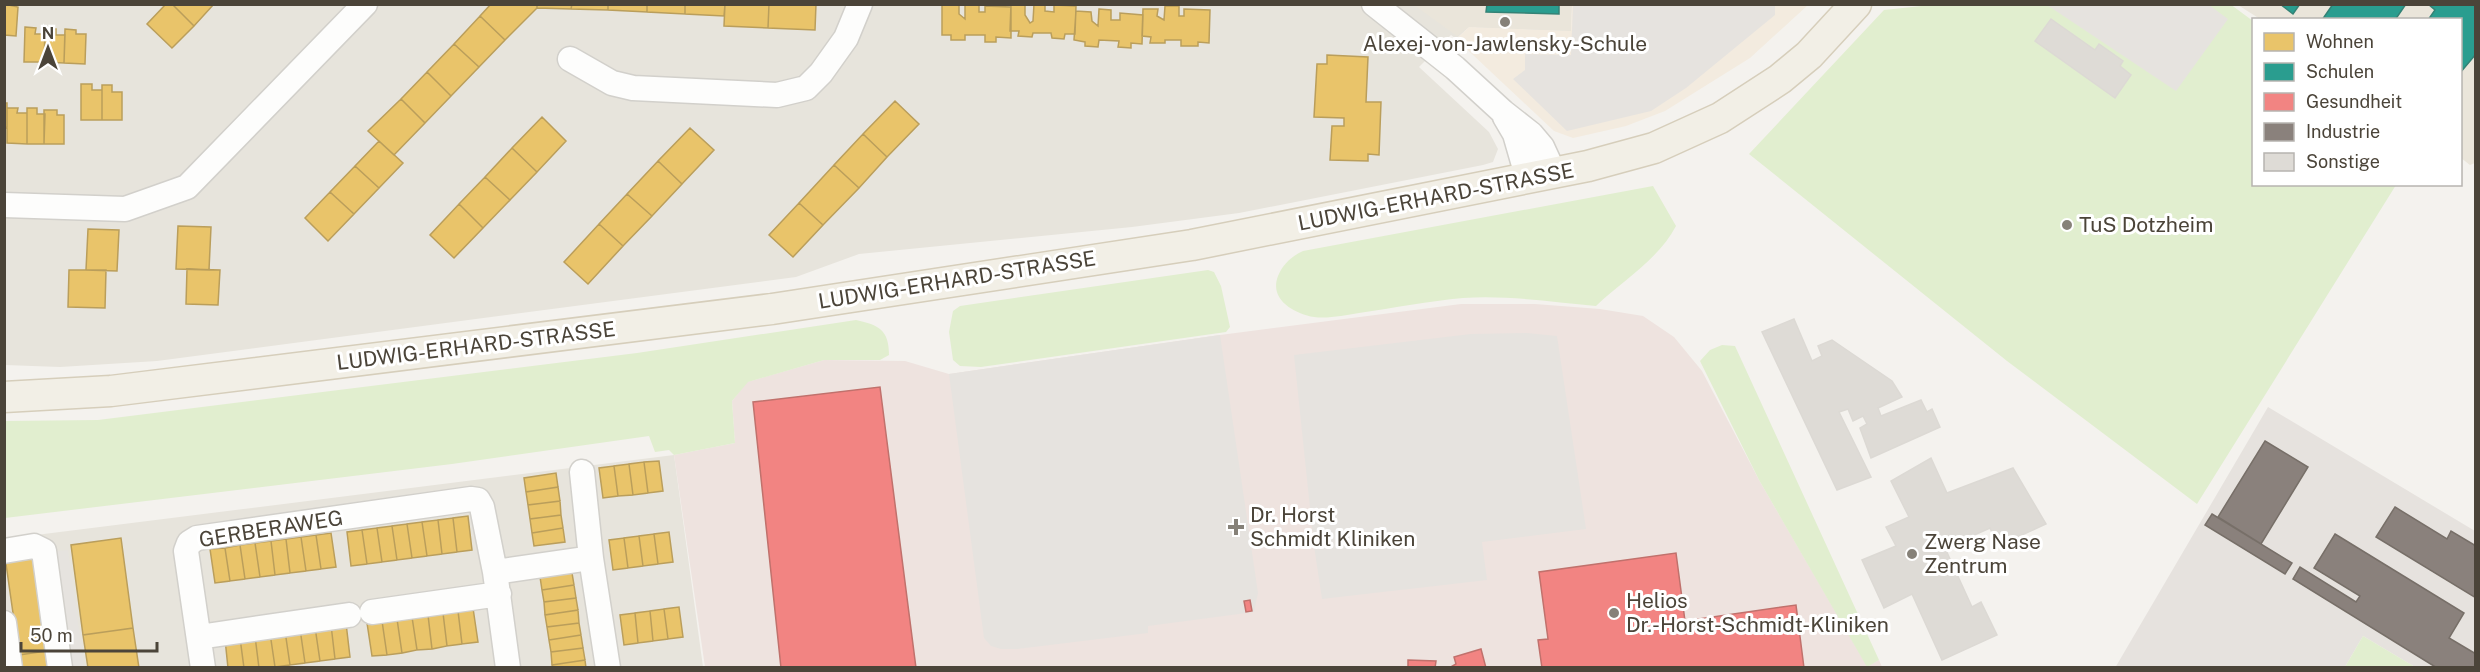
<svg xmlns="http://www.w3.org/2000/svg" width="2480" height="672" font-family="'Public Sans',sans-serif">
	<rect width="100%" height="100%" fill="#f4f2ee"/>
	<path fill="#e7e4dc" d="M5,5H1572L1571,31L1469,27L1456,39L1451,35L1419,67L1489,132L1498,149L1493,162L1483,165L1239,213L1132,227L859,254L796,277L157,361L60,367L5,365Z
		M674,455L703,667H5L4,539Z"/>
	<path fill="#f3ebdf" d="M1572,5H1808L1750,58L1665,111L1626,126L1573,138L1554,131L1456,39L1469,27L1571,31Z"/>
	<path fill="#e6e2de" d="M2268,407L2475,531V667H2415L2363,636L2345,667L2115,668Z"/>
	<path fill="#eae5da" d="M1414,5H1571V31L1469,27L1457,36Z
		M2238,5H2475V163L2470,165L2461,158L2460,20L2260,19Z"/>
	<path fill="#eee3df" d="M1461,304H1535L1600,309L1643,316L1674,337L1702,371L1759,480L1867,666L1879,660L1882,667H705L674,455L735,443L732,401L747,382L824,360L905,361L949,374L1220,335Z"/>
	<path fill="#e1eecf" d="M1940,4H2230L2253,21L2254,184L2396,185L2197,504L2007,361L1749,154L1884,10Z
		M1653,186L1676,226C1659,259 1622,281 1596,306C1553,302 1507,295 1463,298C1429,301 1394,308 1359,313C1345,315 1328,319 1314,317C1293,313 1269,299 1278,276C1283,264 1292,256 1303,251Z
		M1208,270L1214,272L1221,286L1230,327L1226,332L981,367L960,366L953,360L949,332L953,311L960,306Z
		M856,320C879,325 889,330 889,355L880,360H824L748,382L732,401L735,443L674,455L669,450L655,452L649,436L452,464L5,518V421L98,420L637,353Z
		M1722,345L1735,346L1879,660L1867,667L1759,480L1700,361L1710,350Z
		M2363,636L2415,667H2345Z"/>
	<path fill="#e6e3df" d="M1573,5H1775V15L1686,88L1651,111L1567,131L1513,79L1525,70V54L1571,55Z
		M2047,5H2209L2228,19L2176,91Z
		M1527,333L1557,336L1586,529L1482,542L1487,580L1322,599L1314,546L1294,355L1471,334Z
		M1220,335L1258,593L1254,612L1148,626V633L1017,649H1001L991,646L984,638L949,374Z
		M68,550L84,667H68L51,552Z"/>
	<path fill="#e9c46a" stroke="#ba9e5b" stroke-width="1.5" d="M4,4L18,7L16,36L4,35Z
		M166,4H172L194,26L172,48L147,24Z
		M172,4H214L194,26Z
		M491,4H537V8L505,40L480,16Z
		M537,4H572L571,9L537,8Z
		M572,4H608V10L571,9Z
		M608,4H647V12L608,10Z
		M647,4H685V14L647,12Z
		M685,4H725L724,16L685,14Z
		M725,4H769L768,28L724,26Z
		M769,4H816L815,30L768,28Z
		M965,4H979V12H985V6L1011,7V38L996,37V42H985V35H965V40H951V35H942V5H959V14L965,19Z
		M1011,4H1025V15L1030,23L1033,21L1034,4H1045V11L1054,12V5L1076,6L1075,34H1065L1064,39L1052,38L1051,33H1033L1032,37L1018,36L1019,31H1010Z
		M1165,6H1179V16H1184V9L1210,10L1209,43L1198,42V46H1181V40H1165V43H1150L1151,37L1142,36L1143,9H1158L1157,16L1164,20Z
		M1099,9L1111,10V20H1120V13L1143,15L1142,44L1131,43V48L1118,47L1119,41L1099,40L1098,47L1085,46V42L1074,40L1076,11L1091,12L1092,21L1098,26Z
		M480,16L505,40L479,67L454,44Z
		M25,27L36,28L35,34H45L44,62H24Z
		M45,29H56V35H65L64,63L44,62Z
		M65,29L76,30V34H86L85,64L64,63Z
		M454,44L479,67L451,96L427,72Z
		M1327,55L1368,57L1366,102H1381L1379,155L1368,154V161L1330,160L1332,126H1344V118L1314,117L1317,64H1327Z
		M427,72L451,96L425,123L401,99Z
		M81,84H92V90H102V120H81Z
		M102,85H112V92H122V120H102Z
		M401,99L425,123L394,155L368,131Z
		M895,101L919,124L887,157L863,134Z
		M4,103H7V127L4,128Z
		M7,108H18L17,113H27V144L7,143Z
		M27,108H37V114H45L44,144H27Z
		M44,110H57V115H64V144H44Z
		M542,117L566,141L537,172L512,148Z
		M690,128L714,150L682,184L658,161Z
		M863,134L887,157L859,188L834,165Z
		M379,141L403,163L379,188L355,166Z
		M512,148L537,172L510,200L485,177Z
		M658,161L682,184L652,216L627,194Z
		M834,165L859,188L823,225L799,203Z
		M355,166L379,188L354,214L330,192Z
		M485,177L510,200L483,228L459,204Z
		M330,192L354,214L328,241L305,218Z
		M627,194L652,216L623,246L599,224Z
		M799,203L823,225L793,257L769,235Z
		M459,204L483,228L454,258L430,235Z
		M599,224L623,246L588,284L564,262Z
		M178,226L211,227L209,270L176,269Z
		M88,229L119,230L117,271L86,270Z
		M187,269L220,270L218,305L186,304Z
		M69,270H106L105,308L68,307Z
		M659,461L663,491L648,493L644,462Z
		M644,462L648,493L633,495L629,464Z
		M629,464L633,495L618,496L614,466Z
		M614,466L618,496L603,498L599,468Z
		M556,473L558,487L526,492L524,478Z
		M558,487L560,501L528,505L526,492Z
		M560,501L561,515L530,519L528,505Z
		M561,515L563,528L532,533L530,519Z
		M468,516L472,550L457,552L453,518Z
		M453,518L457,552L442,554L438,520Z
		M438,520L442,554L427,556L422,522Z
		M422,522L427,556L412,558L407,524Z
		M407,524L412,558L397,560L392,526Z
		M392,526L397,560L382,562L377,528Z
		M377,528L382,562L367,564L362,530Z
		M563,528L565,542L534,546L532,533Z
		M362,530L367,564L351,566L347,532Z
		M669,532L673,562L658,564L654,534Z
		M331,533L336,567L321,569L316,535Z
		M654,534L658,564L643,566L639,536Z
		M316,535L321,569L306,571L301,537Z
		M639,536L643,566L628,568L624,538Z
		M301,537L306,571L290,573L286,539Z
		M121,538L133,628L83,635L71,545Z
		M624,538L628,568L613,570L609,540Z
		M286,539L290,573L275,575L271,541Z
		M271,541L275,575L260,577L255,543Z
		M255,543L260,577L245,579L240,545Z
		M240,545L245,579L230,581L225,548Z
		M225,548L230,581L215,583L210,549Z
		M33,554L46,651L19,655L5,557Z
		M572,573L574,585L542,590L540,577Z
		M574,585L576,598L544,602L542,590Z
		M576,598L578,610L545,615L544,602Z
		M679,607L683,637L668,639L664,609Z
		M473,608L478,642L462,644L458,611Z
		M664,609L668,639L653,641L650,611Z
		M578,610L579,623L547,627L545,615Z
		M458,611L462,644L447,646L443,613Z
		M650,611L653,641L638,643L635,613Z
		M443,613L447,646L432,649L428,615Z
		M635,613L638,643L624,645L620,615Z
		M428,615L432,649L417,650L412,617Z
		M412,617L417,650L402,653L397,619Z
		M397,619L402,653L387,655L382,621Z
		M382,621L387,655L372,656L367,623Z
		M346,623L350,657L335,659L331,625Z
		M579,623L581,635L549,640L547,627Z
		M331,625L335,659L320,661L315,627Z
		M315,627L320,661L305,663L300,629Z
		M133,628L139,668H88L83,635Z
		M300,629L305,663L290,665L285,631Z
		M285,631L290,665L275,667L270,633Z
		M270,633L275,667L259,668L255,636Z
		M581,635L583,648L551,652L549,640Z
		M255,636L259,668H244L240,638Z
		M240,638L244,668H228L225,639Z
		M583,648L585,660L552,665L551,652Z
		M46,651L49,668H21L19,655Z
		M585,660L586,668H553L552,665Z"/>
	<path fill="#2a9d8f" stroke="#348275" stroke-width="1.5" d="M1487,4H1559V14L1486,12Z
		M2280,4H2300L2293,14Z
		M2333,4H2406L2395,20H2322Z
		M2428,4H2476V54L2460,73V20H2428L2435,10Z"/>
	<path fill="#f28482" stroke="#c0716c" stroke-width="1.5" d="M880,387L916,668H781L753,402Z
		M1676,553L1685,621L1796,605L1804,668H1542L1538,640L1548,639L1539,572Z
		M1250,600L1252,611L1246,612L1244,601Z
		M1481,649L1486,668H1449L1456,664L1454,657Z
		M1408,660L1436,661L1435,668H1408Z"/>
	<path fill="#8a817c" stroke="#776f68" stroke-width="1.5" d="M2265,441L2308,467L2261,544L2218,517Z
		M2395,507L2447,539L2451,531L2476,546V598L2376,537Z
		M2212,514L2292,563L2285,574L2205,525Z
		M2335,534L2464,613L2449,638L2476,654V668H2437L2293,579L2300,567L2356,602L2360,596L2314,568Z"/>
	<path fill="#dedbd6" stroke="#dcd9d4" stroke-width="1.5" d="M2051,19L2095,50L2099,44L2123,61L2120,66L2131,75L2115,98L2035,41Z
		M1794,319L1812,361L1822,356L1818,346L1832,340L1892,381L1902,397L1878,408L1881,416L1921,400L1927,412L1932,409L1940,427L1871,458L1860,428L1867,424L1863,416L1853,421L1848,409L1839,412L1871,477L1837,490L1762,332Z
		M1931,458L1947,493L2013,468L2046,524L1998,546L1990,528L1945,548L1972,607L1981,602L1997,635L1942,660L1912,594L1884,608L1862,560L1896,546L1886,527L1909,517L1891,481Z"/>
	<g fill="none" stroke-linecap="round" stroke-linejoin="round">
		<defs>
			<path id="minor" d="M1374,4L1455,68L1503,112L1531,134L1542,147L1554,173
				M570,59L612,83L633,88L777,95L806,88L821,73L846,38L860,4
				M1505,117L1515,134L1528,179
				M4,205L125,209L187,187L365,4
				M582,472L591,558
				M4,551L34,546L44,551L60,668
				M495,572L591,558L608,668
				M372,612L499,594
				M4,623L10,668
				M199,637L349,615
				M203,668L186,551L189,543L197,538L471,499L478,500L482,507L495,572L508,668"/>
			<path id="major" d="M4,397L111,391L772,309L1192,245L1588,166L1654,148L1720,118L1780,79L1809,55L1856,4"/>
		</defs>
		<use href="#minor" stroke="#d2d0cb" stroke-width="27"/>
		<use href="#major" stroke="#d6cebb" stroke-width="33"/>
		<use href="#minor" stroke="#fdfdfc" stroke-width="24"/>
		<use href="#major" stroke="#f2efe6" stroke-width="30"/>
	</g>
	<g fill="#868178" stroke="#fff" stroke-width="2">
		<circle cx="1505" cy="22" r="6"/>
		<circle cx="2067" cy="225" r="6"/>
		<path d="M1233 518h6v6h6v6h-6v6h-6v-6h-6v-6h6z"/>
		<circle cx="1912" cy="554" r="6"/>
		<circle cx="1614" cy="613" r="6"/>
	</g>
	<g text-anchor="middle" stroke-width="6" stroke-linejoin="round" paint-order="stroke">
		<g font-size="21" fill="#4b4439" stroke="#fff" text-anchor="start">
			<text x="1505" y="51" text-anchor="middle">Alexej-von-Jawlensky-Schule</text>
			<text x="2079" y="232">TuS Dotzheim</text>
			<text x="1250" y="522">Dr. Horst<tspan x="1250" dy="24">Schmidt Kliniken</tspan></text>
			<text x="1924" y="549">Zwerg Nase<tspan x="1924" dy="24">Zentrum</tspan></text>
			<text x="1626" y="608">Helios<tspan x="1626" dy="24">Dr.-Horst-Schmidt-Kliniken</tspan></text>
		</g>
		<g font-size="21" fill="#4b4439" stroke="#fff">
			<text transform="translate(1436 197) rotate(-11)" y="7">LUDWIG-ERHARD-STRASSE</text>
			<text transform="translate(957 280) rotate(-9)" y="7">LUDWIG-ERHARD-STRASSE</text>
			<text transform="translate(476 346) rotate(-7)" y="7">LUDWIG-ERHARD-STRASSE</text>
			<text transform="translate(271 529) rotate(-9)" y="7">GERBERAWEG</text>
		</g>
	</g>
	<rect width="2480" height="672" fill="none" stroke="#4b4439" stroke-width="12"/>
	<rect x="2252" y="18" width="210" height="168" fill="#ffffff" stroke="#b7b4b0" stroke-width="1.5"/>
	<rect x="2264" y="33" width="30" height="18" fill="#e9c46a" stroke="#b7b4b0" stroke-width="1.5"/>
	<text x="2306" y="48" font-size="18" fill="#4b4439">Wohnen</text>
	<rect x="2264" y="63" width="30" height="18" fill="#2a9d8f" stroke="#b7b4b0" stroke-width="1.5"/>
	<text x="2306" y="78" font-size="18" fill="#4b4439">Schulen</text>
	<rect x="2264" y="93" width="30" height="18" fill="#f28482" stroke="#b7b4b0" stroke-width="1.5"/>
	<text x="2306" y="108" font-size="18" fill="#4b4439">Gesundheit</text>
	<rect x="2264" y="123" width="30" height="18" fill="#8a817c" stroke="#b7b4b0" stroke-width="1.5"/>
	<text x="2306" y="138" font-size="18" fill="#4b4439">Industrie</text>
	<rect x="2264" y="153" width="30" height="18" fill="#dedbd6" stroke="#b7b4b0" stroke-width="1.5"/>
	<text x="2306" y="168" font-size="18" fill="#4b4439">Sonstige</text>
	<g transform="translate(48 48)" stroke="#ffffff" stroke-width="4.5" paint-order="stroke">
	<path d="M0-4.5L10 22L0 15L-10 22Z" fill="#4b4439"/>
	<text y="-9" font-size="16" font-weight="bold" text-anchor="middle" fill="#4b4439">N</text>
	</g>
	<path d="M21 642v9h136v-9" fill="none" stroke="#4b4439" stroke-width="3"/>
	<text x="30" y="642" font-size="18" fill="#4b4439" stroke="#ffffff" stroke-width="4.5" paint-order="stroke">50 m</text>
</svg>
